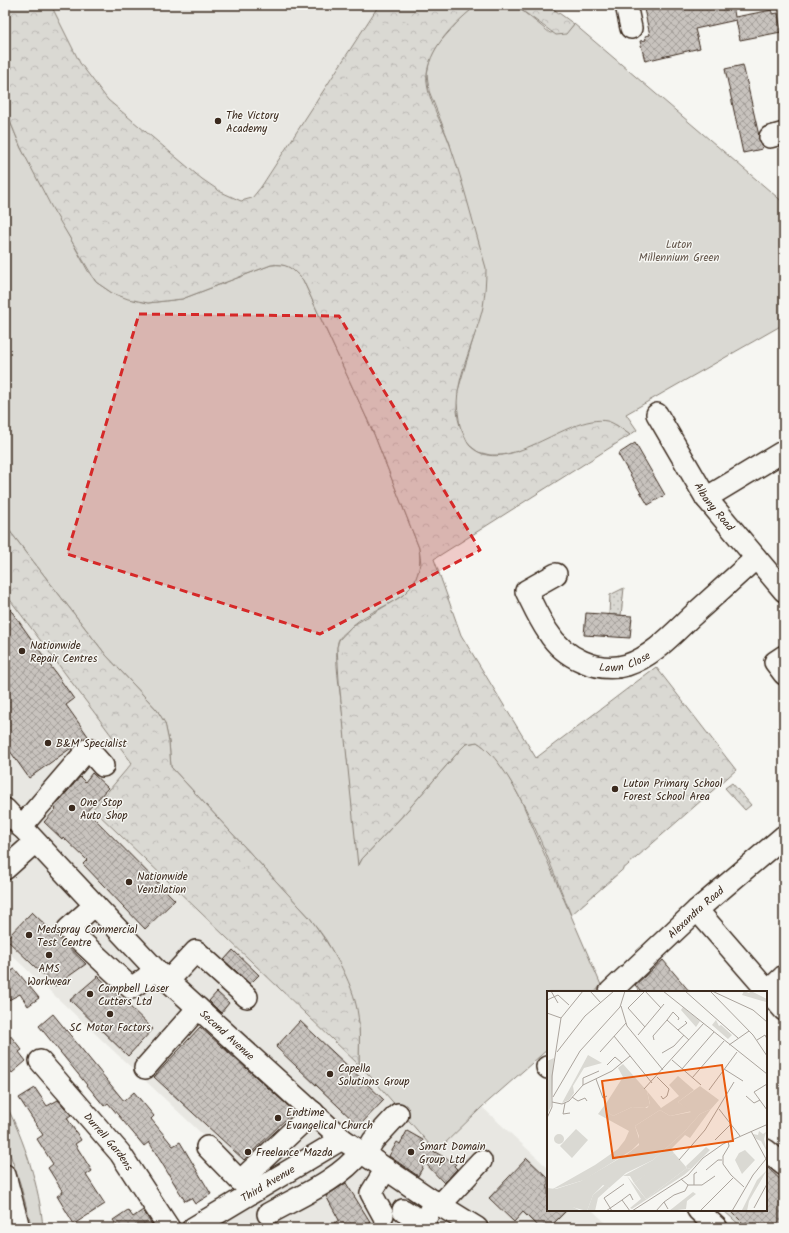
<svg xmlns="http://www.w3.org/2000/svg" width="789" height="1233" font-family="Kalam,sans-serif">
	<defs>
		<pattern id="forest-crowns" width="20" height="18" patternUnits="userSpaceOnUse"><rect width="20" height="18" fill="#dad9d3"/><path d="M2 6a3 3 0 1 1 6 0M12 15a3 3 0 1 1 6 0" fill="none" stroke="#bcbab5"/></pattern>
		<pattern id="garden-dots" width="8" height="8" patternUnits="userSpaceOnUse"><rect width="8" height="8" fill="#dad9d3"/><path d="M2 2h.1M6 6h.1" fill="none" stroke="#bcbab5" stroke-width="1.8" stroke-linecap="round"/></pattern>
		<pattern id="building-cross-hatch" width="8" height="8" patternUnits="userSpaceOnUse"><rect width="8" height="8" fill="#c8c3be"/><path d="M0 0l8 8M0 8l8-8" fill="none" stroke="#a49f9a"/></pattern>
	</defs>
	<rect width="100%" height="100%" fill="#f6f6f2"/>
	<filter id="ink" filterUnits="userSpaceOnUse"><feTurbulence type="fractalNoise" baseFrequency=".025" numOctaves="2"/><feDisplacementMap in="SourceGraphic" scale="8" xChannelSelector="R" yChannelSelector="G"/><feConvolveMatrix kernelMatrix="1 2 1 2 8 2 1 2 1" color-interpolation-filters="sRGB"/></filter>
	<g filter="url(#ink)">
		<path fill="#e8e7e2" d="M51,5H380L261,187L252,198L240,201L221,192L202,179L108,100L80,63Z
			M5,593L132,763L93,809L372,1078L436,1152L482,1107L548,1168V1210H592L611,1228H210L264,1192L5,949Z"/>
		<path fill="#dad9d3" stroke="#8a8278" d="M477,5H511L520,9L550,33L569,30L574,24L784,203V324L626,414L637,430L630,435L616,425L503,455H490L478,452L469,445L460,427L456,397L482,309L450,144L429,91L427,74L430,58L439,43L463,16Z
			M5,109L21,148L88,271L96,282L112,293L148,303L182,299L271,265C288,263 292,268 303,280L374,434L419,548C427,605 376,600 348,630C344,634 339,637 338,642C334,658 340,691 342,708C348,761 353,813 359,865L362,859L406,812L460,750L466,744L477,742C498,754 510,780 521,800L601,985L595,992H548V1049L482,1107L436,1152L372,1078L359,1065V1024L341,967L326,940L310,918L171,767L169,742L165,724L157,710L106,655L5,525Z
			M5,1103C24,1139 40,1188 43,1228H32L20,1183L5,1140Z
			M723,1210H730L744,1224L746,1222L752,1228H743Z"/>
		<path fill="url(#forest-crowns)" stroke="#8a8278" d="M5,5H51L80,63L108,100L202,179L221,192L241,201L252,198L261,187L379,5H477C456,22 431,45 427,73C424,95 443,124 450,145C464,185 474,227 486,268C486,282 485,294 483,307C475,344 444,397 463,433C465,437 467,443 470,446C505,480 567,413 607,421C615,423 623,430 630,435L434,559L461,635L536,758L656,667L736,770L571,915C553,872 515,765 477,742L466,744L460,750L406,812L362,859L358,866L339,681L337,647L339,640L352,626L402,596L414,584L421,564L419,548L374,434L303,280C292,268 287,263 271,265L182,299L148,303L128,299L112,293L96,282L52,208L21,148L5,109Z
			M511,5H548L574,24L566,34L556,35L520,9Z
			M5,525L106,655L157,710L165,723L169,742L171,767L310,918C332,949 357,985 359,1025C360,1038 359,1052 359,1065L93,809L132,763L5,593Z"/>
		<path fill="url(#garden-dots)" stroke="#8a8278" d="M624,588L621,615H609L610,595Z
			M732,783L751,805L745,810L725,788Z"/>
		<path fill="url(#building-cross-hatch)" stroke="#3b2a1e" d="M643,5H733L735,17L772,10V14L778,13L781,32L740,40L736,20L695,29L700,48L645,61L640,41L646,40L645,36L650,35Z
			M743,65L762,149L743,153L725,69Z
			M635,443L665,495L648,505L618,454Z
			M5,602L74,699L66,705L88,736L29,778L5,744Z
			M586,613L632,616L630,638L584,635Z
			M92,773L108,788L87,811L175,900L145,929L83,864L87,860L63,837L62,839L44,822L56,809L54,807L80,777L85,782Z
			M32,912L86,964L55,986L6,939Z
			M233,950L259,975L250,984L224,960Z
			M663,960L690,992H641L635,985Z
			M15,969L39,998L28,1006L20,994L5,1002V974Z
			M98,976L153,1029L128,1056L70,1000Z
			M217,992L229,1003L221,1013L209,1001Z
			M53,1014L124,1101L134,1092L154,1116L151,1119L173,1146L180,1142L211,1194L195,1204L191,1198L185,1201L149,1142L144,1146L108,1103L104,1106L39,1026Z
			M300,1021L384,1100L359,1126L276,1047Z
			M200,1027L294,1111L244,1160L154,1077Z
			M5,1029L22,1050L19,1052L26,1061L12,1073L5,1064Z
			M35,1088L47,1106L58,1100L71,1115L67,1118L81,1140L75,1144L92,1171L86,1175L105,1204L74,1224L57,1196L63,1192L48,1168L53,1164L37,1139L43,1135L19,1098Z
			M407,1131L423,1140L421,1144L456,1164L454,1166L457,1169L444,1183L425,1163L418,1176L389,1156L397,1142L400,1144Z
			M527,1158L548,1178V1210H567L549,1228H539L523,1212L514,1222L489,1198Z
			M766,1166L784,1183V1228H752L746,1222L744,1224L730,1210H766Z
			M346,1183L374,1228H326L339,1220L326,1196Z
			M128,1210L133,1217L143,1210L154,1228H114L117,1226L113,1220Z"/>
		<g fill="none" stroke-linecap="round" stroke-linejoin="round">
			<defs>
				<g id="minor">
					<path d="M626,5L631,28"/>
					<path d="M770,137L784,133"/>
					<path id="s1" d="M657,414L706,498L784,591"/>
					<path d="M706,498L784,451"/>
					<path id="s2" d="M556,574L526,591C533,605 539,619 548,632C563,657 598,674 627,665C652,657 674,633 692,616C713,597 734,578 756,558"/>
					<path d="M784,656L775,662L784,674"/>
					<path id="s3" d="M5,809L154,968L342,1139L430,1199L477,1228"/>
					<path d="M21,827L88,749L103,766"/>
					<path d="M5,869L35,842"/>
					<path d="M95,905L68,929L131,988L146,978L154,968"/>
					<path d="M697,910L784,1010"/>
					<path d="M168,981L196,951L247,997"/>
					<path d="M768,991L784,976"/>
					<path id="s4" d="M610,992L697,910L784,836"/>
					<path id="s5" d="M40,1061L120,1153L169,1228"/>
					<path d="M547,1067L548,1068"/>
					<path d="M145,1068L198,1008"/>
					<path d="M207,1147L240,1181L313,1112"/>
					<path d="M766,1150L784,1165"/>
					<path d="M365,1155L373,1141L398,1114"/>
					<path d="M5,1175L19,1228"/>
					<path d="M440,1205L481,1161"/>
					<path d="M403,1210L424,1223L434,1201"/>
					<path d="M698,1210L717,1228"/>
					<path d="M268,1214C300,1196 338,1181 361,1152"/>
					<path d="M383,1215L371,1193L386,1169"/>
					<path id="s6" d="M193,1228L342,1139"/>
				</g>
			</defs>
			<use href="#minor" stroke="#3b2a1e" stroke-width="24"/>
			<use href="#minor" stroke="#f6f6f2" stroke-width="21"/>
		</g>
	</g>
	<path fill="#d62828" fill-opacity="0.2" stroke="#d62828" stroke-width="3" stroke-dasharray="8 5" stroke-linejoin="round" d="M139,314L339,316L480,550L320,634L67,554Z"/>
	<g fill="#3b2a1e" stroke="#f6f6f2" stroke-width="1.5">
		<circle cx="218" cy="121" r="4"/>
		<circle cx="22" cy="651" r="4"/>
		<circle cx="48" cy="743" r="4"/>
		<circle cx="615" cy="789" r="4"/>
		<circle cx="72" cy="808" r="4"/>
		<circle cx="129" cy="882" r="4"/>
		<circle cx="29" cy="935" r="4"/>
		<circle cx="49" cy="955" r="4"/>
		<circle cx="90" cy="994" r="4"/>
		<circle cx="110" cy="1014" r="4"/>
		<circle cx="330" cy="1074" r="4"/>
		<circle cx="278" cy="1118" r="4"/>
		<circle cx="248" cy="1152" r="4"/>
		<circle cx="411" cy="1152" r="4"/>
	</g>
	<g text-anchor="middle" stroke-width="3" stroke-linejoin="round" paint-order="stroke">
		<g font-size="11" fill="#3b2a1e" stroke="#f6f6f2" text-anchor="start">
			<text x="226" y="119">The Victory<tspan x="226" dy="13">Academy</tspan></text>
			<text x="30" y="649">Nationwide<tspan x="30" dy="13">Repair Centres</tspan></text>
			<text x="56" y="747">B&amp;M Specialist</text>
			<text x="623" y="787">Luton Primary School<tspan x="623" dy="13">Forest School Area</tspan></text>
			<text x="80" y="806">One Stop<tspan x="80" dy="13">Auto Shop</tspan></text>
			<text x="137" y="880">Nationwide<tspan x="137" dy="13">Ventilation</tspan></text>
			<text x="37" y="933">Medspray Commercial<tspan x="37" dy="13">Test Centre</tspan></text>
			<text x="49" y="972" text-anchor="middle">AMS<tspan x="49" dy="13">Workwear</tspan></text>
			<text x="98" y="992">Campbell Laser<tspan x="98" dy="13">Cutters Ltd</tspan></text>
			<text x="110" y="1031" text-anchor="middle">SC Motor Factors</text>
			<text x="338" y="1072">Capella<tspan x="338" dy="13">Solutions Group</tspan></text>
			<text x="286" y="1116">Endtime<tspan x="286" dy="13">Evangelical Church</tspan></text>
			<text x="419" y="1150">Smart Domain<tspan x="419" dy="13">Group Ltd</tspan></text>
			<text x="256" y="1156">Freelance Mazda</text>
		</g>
		<g font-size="11" fill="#63564b" stroke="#f6f6f2">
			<text x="679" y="248">Luton<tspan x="679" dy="13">Millennium Green</tspan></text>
		</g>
		<g font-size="11" fill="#3b2a1e" stroke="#f6f6f2">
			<text dy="4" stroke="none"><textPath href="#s1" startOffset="109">Albany Road</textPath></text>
			<text dy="4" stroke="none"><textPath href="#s2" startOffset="171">Lawn Close</textPath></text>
			<text dy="4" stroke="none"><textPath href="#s4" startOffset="117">Alexandra Road</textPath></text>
			<text dy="4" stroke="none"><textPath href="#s3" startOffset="317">Second Avenue</textPath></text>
			<text dy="4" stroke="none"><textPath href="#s5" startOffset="106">Durrell Gardens</textPath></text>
			<text dy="4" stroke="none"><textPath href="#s6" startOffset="87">Third Avenue</textPath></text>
		</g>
	</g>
	<g transform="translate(547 991)">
		<rect width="220" height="220" fill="#f6f6f2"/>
		<path d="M136,16L153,30L149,36L134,19ZM41,64L55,72L37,77L26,95L27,102L22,109L15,112ZM76,73L100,100L103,114L98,117L85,116L66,125L59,120L60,111L76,86L71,77ZM153,95L172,109L164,118L153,123L138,140L106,169L79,182L62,197L56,194L46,204L40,220L17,214L6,207L3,220H0V197L9,198L34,190L80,163L92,154V145L88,135L113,119L123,125L144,121L131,111ZM29,138L41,149L25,167L13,155ZM7 148a5 5 0 1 1 10 0a5 5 0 1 1-10 0ZM140,177L144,178L137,184L85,218L83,217L94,208L80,185L99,208Z" fill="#dad9d3"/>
		<path d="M197,0L202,2L204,0L220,8L218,19L219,11L195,4ZM131,85L147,99L131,111L145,120L123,125L113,119L88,135L93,151L85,159L37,189L4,199L48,174L71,158L78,149L82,140L51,123L60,111L59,120L66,125L85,116L100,117L103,113L100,100L114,117L132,105L122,94ZM164,118L143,147L138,144L124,158L127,162L112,175L87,192L83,185H76L106,169L138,140L153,123ZM159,156L163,159L144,178L140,177L139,175ZM198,159L208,169L195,183L188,169L192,162ZM220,179L202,210L200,220L195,219L210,189ZM58,194L62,197L51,207L48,220H40L46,204ZM146,201L149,203L140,210L139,218L122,220ZM3,207H8L34,220H3Z" fill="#dad9d3"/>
		<path d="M169,29L172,35L174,34L185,44L181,48L165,34ZM7,67L4,115L0,124V70ZM212,140L216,143L219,141L217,148L220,161L214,150L209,148L206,143L211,144ZM127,162L140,177L99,208L87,192Z" fill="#dad9d3"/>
		<path fill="none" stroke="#aba49d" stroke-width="1" d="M4,0L11,12M43,0L54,12M98,0L81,17L98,36M98,0L114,17M116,0L220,83M138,0L191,47M163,0L206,44L220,65M165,0L206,19L220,31M0,9L11,4L22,14M74,15L80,35L116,79M0,22L14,27M131,29L132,27L126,21L120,29L142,49M131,39L140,32L138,30M91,44L117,13M67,45L105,92M107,49L106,45L120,29M210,49L218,44L220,48M182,54L202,40M10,61L38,25L67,0M53,61L79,32M115,62L127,55L137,44M125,69L154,94M60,74L68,66L75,72M135,78L167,41M177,78L196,90M110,86L122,98L120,105L116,108L114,105M145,87L177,50M49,88L56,107L60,105M220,93L207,101L220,119M36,94V87L52,80M97,98L157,32M162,99L190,61M199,105L207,112L213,109M6,106L33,60L73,16L78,0M25,106L31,110L38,107L40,110M5,111L15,113L22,110L36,94L65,80L83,65M18,112L16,123L23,122M172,118L193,145M0,127L5,116V85L14,27L36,0M168,149L184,133M181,150L182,155L176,165V173L184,184L197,196M132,169L158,139L187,91M159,179L171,169H175M134,188L141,194H147V183L150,181M147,194H155L168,185M75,209L83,203L86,209M117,211L127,204L138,200L141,194M207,217L220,193M59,220L75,209L83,220M65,220L57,207L77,193M85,220L141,184L156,167L176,153L219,134M109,220L117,211L121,218M153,220L186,187M185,220L206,184L219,168L204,140"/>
		<path fill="#e8590c" fill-opacity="0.15" stroke="#e8590c" stroke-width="2" d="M175,74L186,150L66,167L55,90Z"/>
		<rect width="220" height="220" fill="none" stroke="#3b2a1e" stroke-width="2"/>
	</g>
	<rect width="789" height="1233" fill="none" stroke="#f6f6f2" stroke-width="20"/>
	<rect x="10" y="10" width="769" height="1213" fill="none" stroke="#3b2a1e" stroke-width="1.5" filter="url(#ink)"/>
</svg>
